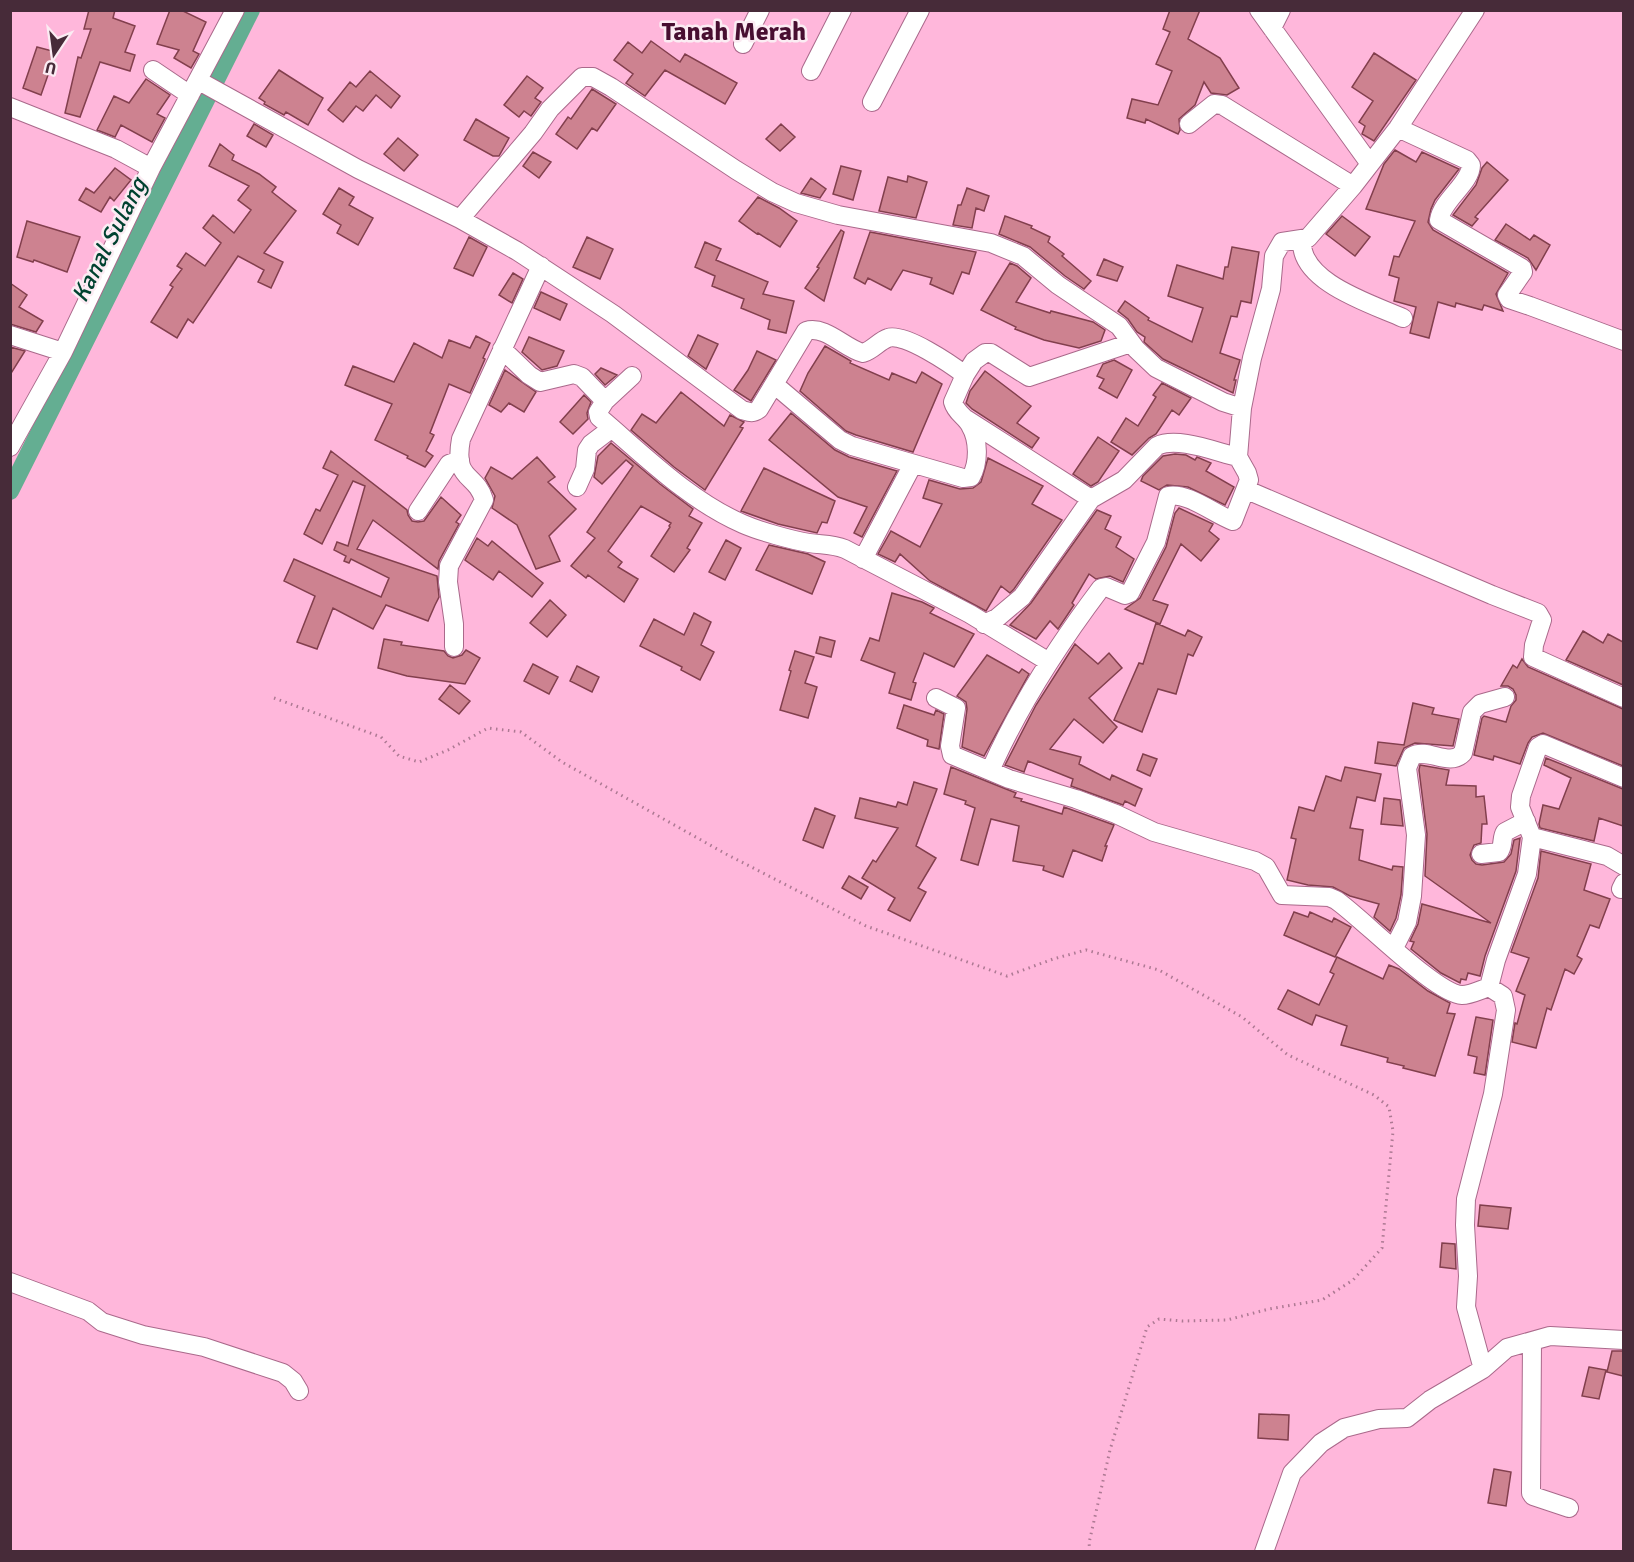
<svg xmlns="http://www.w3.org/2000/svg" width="1634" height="1562" font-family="Signika,sans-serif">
	<rect width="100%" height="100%" fill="#ffb7db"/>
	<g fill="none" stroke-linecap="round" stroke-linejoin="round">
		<path stroke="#64ae92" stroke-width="18" d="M10,491L251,10"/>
	</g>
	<path fill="#cd8290" stroke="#823f4d" stroke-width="1.5" d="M89,10H115L113,18L135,26L125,52L135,55L130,71L100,62L80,117L65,113L78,57L81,58L91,29H84Z
		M170,10H181L206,22L193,51L199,54L191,68L174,58L179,50L157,44Z
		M1170,10H1200L1188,39L1220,58L1239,88L1227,95L1211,93L1204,82L1195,105L1179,119L1180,130L1178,134L1146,119L1145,123L1127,118L1132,99L1158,105L1172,71L1156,64L1170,32L1163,29Z
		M651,41L680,62L685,54L737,83L725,104L665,70L645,96L626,83L633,74L614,60L628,42L642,53Z
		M37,47L56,52L41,95L23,88Z
		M1374,53L1416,80L1374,141L1362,134L1365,126L1359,122L1373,101L1352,87Z
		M279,70L323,98L308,125L286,112L284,115L264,104L265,102L259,98Z
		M370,71L400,96L391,108L376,95L363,111L356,106L343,122L328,110L350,82L356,87Z
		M527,76L543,88L535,98L541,102L531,116L524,111L519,117L504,105Z
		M146,79L170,95L157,114L165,118L152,142L121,125L115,137L97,130L114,96L129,103Z
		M592,89L616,104L597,131L592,128L577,149L556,134L568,117L571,119Z
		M476,119L509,138L499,156H493L464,140Z
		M254,124L273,135L266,147L247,136Z
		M781,124L795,137L780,151L766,139Z
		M398,138L418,155L404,171L384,154Z
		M220,144L234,155L232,160L259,174L276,187L272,192L296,211L264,253L283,262L271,288L258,282L264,270L238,256L193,323L188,319L177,338L151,322L173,287L170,285L182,269L177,266L186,253L205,266L221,243L203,228L213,215L234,233L251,210L238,200L249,186L209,166Z
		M1395,150L1416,162L1422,152L1459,169L1435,200L1431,209L1428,222L1433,230L1508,273L1496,294L1503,311L1484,305L1482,310L1456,303L1455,307L1438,302L1429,338L1410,333L1416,307L1394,301L1399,278L1389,275L1394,256L1399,257L1415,221L1366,209L1384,164Z
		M533,152L551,162L539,178L523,166Z
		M1487,162L1508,180L1475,217L1478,219L1472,226L1453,215L1476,185L1482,168Z
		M841,166L861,171L853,200L833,194Z
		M115,168L131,180L114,201L110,197L101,212L79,200L86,188L94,193Z
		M908,176L927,182L916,218L879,211L888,177L907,182Z
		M811,178L826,189L820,198L801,193Z
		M339,188L354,197L349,205L373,218L358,245L337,233L341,225L323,214Z
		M967,188L989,196L984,211L976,208L972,228L953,225L958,205H961Z
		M758,197L779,208L797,221L780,247L758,233L757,234L739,221Z
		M1005,216L1032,226L1031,228L1050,237L1048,242L1064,254L1062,256L1091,281L1084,289L1065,276L1030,247L999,234Z
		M1342,216L1370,237L1355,256L1326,234Z
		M27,221L80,237L67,272L34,260L33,262L17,257Z
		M1506,224L1530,240L1534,235L1550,245L1536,270L1528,258L1495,240Z
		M841,230L844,232L824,301L805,288L819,268L817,267Z
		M870,232L976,252L969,274L962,272L953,294L930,284L932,278L903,270L891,290L868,278L865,284L854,278Z
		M469,237L487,247L473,276L454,268Z
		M587,237L613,249L600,279L573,267Z
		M705,242L721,249L716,260L768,282L763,294L794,301L786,333L768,329L770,320L741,308L744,299L712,286L715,276L695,267Z
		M1232,247L1259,252L1251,303L1241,301L1237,317L1231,316L1220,353L1240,360L1234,380H1236L1233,393L1163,359L1144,342L1145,337L1137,332L1128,319L1118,311L1125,301L1149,318L1148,320L1192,342L1203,308L1168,296L1177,265L1223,279L1225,267H1228Z
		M1104,259L1123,267L1117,281L1097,275Z
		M1010,263L1017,266L1031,278L1016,302L1050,313L1051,311L1093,322L1105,330L1101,341L1079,348L1044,340L1015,329L1016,327L981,310Z
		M513,273L523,279L512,303L499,295Z
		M10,283L27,295L19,307L43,321L36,332L10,324Z
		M541,292L567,304L560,320L534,308Z
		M698,335L718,344L706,369L688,356Z
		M476,336L490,343L483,358L485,359L470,393L449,384L430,433L434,435L426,451L433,456L425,467L407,458L408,456L375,440L392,404L345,385L353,366L394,382L414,343L442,358L449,340L470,348Z
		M529,337L564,351L557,366L542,370L522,352Z
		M825,346L851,361L850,363L889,380L892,373L916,383L922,372L942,384L913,452L856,435L846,431L800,391L808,373Z
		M10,347L25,351L10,375Z
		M757,351L776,360L751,401L734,390L748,370Z
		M1114,360L1132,370L1117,398L1099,388L1104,379L1097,376L1103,364Z
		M601,368L617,375L605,385L595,374Z
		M505,370L536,392L524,412L509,403L501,412L489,405Z
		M985,371L1031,406L1017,423L1039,438L1032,448L972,409L966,403L970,391Z
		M1162,383L1191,398L1179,415L1172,410L1156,434L1149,438L1132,455L1111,442L1126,418L1138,426L1156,397L1153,395Z
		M681,392L724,426L730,415L744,422L740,427L743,428L705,490L674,467L631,430L642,414L656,423Z
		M584,395L591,402L587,413L588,419L573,434L560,422Z
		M791,413L835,450L849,457L897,471L862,537L854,533L867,507L838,497L769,440Z
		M1098,437L1119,451L1098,482L1091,486L1073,474Z
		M611,443L660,484L693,509L689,516L702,523L687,548L690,550L674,572L651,556L670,527L669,526L671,523L641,506L608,551L622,562L618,567L638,579L624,602L588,575L586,578L571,566L595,538L587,532L633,466L626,460L602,484L594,477L598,456Z
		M331,451L407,510L408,515L412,521L418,522L424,521L441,497L461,515L456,522L459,524L439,561L438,569L373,520L357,549L437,576L439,597L435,605L428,621L386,605L373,629L333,608L317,649L297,642L315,596L284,581L294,559L381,597L389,578L351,559L349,563L344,561L346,556L334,550L337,542L348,546L365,486L353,481L322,544L304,534L316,509L320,511L338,475L323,468Z
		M1175,454L1186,455L1195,460L1197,457L1211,463L1206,471L1234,487L1225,505L1188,487L1167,485L1159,490L1141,481L1143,476L1163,456Z
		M537,457L555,477L548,482L576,509L549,536L560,561L536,569L517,525L492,508L495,496L485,478L491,467L512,479Z
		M988,458L1043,486L1032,504L1062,520L1014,589L1010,593L1001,586L986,611L930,581L900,554L895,562L878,554L891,531L920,547L942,504L923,498L929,480L960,489L973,488L981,482Z
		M764,468L835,501L827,523L822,522L817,533L778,524L741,511Z
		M1179,508L1213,524L1209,531L1219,539L1201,561L1181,544L1153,600L1168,605L1160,624L1125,609L1140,598L1166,547L1175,513Z
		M1097,510L1111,516L1105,529L1121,537L1116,547L1134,559L1123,582L1110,576L1096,579L1089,574L1072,603L1074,605L1058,629L1050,621L1036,639L1010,625L1031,603Z
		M477,538L488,546L492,541L543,583L532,597L499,571L493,580L465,560Z
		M726,540L741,548L725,580L709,572Z
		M769,545L808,554L825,562L812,594L756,570Z
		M892,593L922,602L934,608L930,613L974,634L954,667L924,653L913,682L916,683L911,700L889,693L895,673L861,660L870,638L879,641Z
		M550,600L566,615L547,637L530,623Z
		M694,613L711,622L701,645L714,652L700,680L681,670L682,667L640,646L654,619L684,635Z
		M1156,623L1185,636L1188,630L1202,637L1193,656L1188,654L1176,694L1158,689L1142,732L1114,720L1139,663L1143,664Z
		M1583,631L1603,643L1608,634L1623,642V685L1566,660Z
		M820,637L835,641L831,657L816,653Z
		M384,639L402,642L401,645L444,651L448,656L453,658L462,655L466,650L480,658L465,684L407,676L378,668Z
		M1075,644L1098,664L1109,653L1122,668L1089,698L1117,727L1103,743L1074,719L1050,749L1081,757L1079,764L1110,780L1112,775L1142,789L1135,806L1125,801L1123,805L1071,786L1073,779L1028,761L1024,772L1005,765L1036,705Z
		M795,651L814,657L805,683L817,687L808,718L780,710L791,671L789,670Z
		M987,655L1019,673L1022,669L1029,674L984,756L962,747L967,709L966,702L957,696Z
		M1522,659L1528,667L1623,709V766L1543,733L1532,737L1528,743L1520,764L1494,756L1493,760L1474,755L1482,718L1484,716L1506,722L1511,706L1516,700V695L1513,689L1508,686H1501L1513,665L1517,668Z
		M533,664L558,677L549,694L524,681Z
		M577,666L599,677L592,692L570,681Z
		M450,685L470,701L459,714L439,699Z
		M1413,703L1434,708L1432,714L1459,719L1453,746L1415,743L1404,748L1396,766L1375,763L1378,742L1404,745Z
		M904,705L934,715L936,710L944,714L939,749L927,746L928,740L897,728Z
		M1143,754L1157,759L1150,776L1137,770Z
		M1546,758L1623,789V826L1599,818L1594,841L1540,828L1539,824L1543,805L1559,809L1571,778L1544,765Z
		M1420,765L1449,770L1446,785L1476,786V797L1484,796L1487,824H1482L1481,843L1474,845L1470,855L1472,860L1476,864L1482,865L1504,862L1511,854L1514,840L1520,838L1516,871L1485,956L1480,976L1468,973L1466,980L1461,979L1460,983L1441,973L1411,949L1414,942L1410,941L1418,924L1422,904L1491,923L1425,876L1427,834L1419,770Z
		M951,767L1016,793L1014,797L1022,799L1021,801L1062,814L1064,807L1114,825L1105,846H1107L1102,861L1073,850L1063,877L1043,870L1044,866L1013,861L1019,826L991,819L978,865L961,860L975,808L965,804L966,801L944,794Z
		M1345,767L1381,774L1375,801L1357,797L1350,828L1363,830L1359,860L1392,870L1393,866L1403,867L1401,895L1396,918L1390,931L1374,917L1379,904L1350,896L1333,887L1308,885L1287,880L1296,839L1291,838L1299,807L1314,811L1326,776L1341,781Z
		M914,782L937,789L916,846L936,858L918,888L926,892L910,921L888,910L895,898L862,878L873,860L876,862L898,828L855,818L860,798L896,807L898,802L907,805Z
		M1384,798L1400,800L1403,826L1381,824Z
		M815,808L835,816L823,848L803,840Z
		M1541,851L1591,864L1584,890L1610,899L1599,928L1590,925L1577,956L1582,959L1574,974L1565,969L1551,1010L1547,1008L1536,1048L1512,1042L1515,1023L1517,1024L1525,995L1516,991L1529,958L1511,952L1538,878Z
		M849,876L868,887L861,899L842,888Z
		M1294,912L1308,917L1310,912L1332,922L1334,918L1351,927L1335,957L1284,935Z
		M1337,957L1383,979L1389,965L1399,969L1428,991L1450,1003L1447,1013L1455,1014L1435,1076L1403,1068L1404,1066L1387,1062L1388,1058L1341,1045L1347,1026L1316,1015L1312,1025L1278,1009L1288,990L1319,1005L1334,974L1330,972Z
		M1476,1017L1493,1020L1485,1075L1474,1073L1477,1057L1468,1055Z
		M1480,1205L1511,1208L1508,1229L1478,1226Z
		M1442,1243L1455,1244L1456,1269L1440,1267Z
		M1612,1351H1623V1376L1607,1372Z
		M1589,1367L1606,1370L1599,1399L1582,1396Z
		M1259,1414L1289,1415L1288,1440L1258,1438Z
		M1494,1469L1511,1472L1506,1506L1488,1503Z"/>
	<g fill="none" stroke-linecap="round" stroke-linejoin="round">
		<defs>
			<path id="minor" d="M1259,10L1370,164
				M1272,28L1281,10
				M743,44L760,10
				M153,70L190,95
				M811,71L842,10
				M199,81L358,169L460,219L517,251L613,314L742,410C749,412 753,414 759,409L806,331C826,325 845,349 863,353C873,350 879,341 888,338C904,332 952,365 965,375L953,402C956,413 965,416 970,425C979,440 979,463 971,477L963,478L852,446L840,440L775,385
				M872,102L920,10
				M10,107L116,149L151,168
				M1189,124L1214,104L1222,105L1353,186
				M1398,128L1467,160L1471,165C1471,183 1442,200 1439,220L1522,268L1523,272L1507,295L1509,299L1530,306L1624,341
				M460,219L533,133L550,109L582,77H593L611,87L736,170L772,192L796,203L838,215L991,243L1023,256L1058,285L1119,326L1136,349L1156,368L1223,402L1242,408
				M1302,239C1298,282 1372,304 1403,318
				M10,335L63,352
				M502,349L529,375L540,382L574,374L582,377L605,401L598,412L599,417C644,455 688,500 743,524C759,531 791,540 809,543C822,545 832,544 845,549L970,614L1049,662
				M965,375L974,361L985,353H991L1029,377L1131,343
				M605,401L632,376
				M966,419L1091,499
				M10,447L63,352L151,168L235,10
				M577,487L585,469L587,450L591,444L612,428
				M1247,490L1492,595L1538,613L1542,620L1534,645L1533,657L1624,698
				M418,511L449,464L460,460
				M863,559L913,464
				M984,624L997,618L1022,597L1091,499L1124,480L1157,446C1177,436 1216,452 1238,457
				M454,647V624L448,582L449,566L484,500C476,472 453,482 461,439L541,266
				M936,698L956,708L950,746L952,755L1009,779L1076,799L1116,814L1154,832L1255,861L1266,867L1282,895L1329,897L1336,900C1362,918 1436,994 1462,995C1470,995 1480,990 1489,987
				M990,771C1019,705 1058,645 1101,588L1106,587L1125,595L1130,593L1156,542L1168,496C1188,492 1214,514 1233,521L1249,480L1247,473L1238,457L1242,408L1252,358L1271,289L1274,256L1282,242L1308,238L1353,186L1398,128L1475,10
				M1532,837L1607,856L1624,866
				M1481,854L1499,852C1504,846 1501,838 1505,832L1526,821
				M1621,889L1624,883
				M1394,948L1407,922L1412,896L1416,835L1407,768L1412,756C1428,747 1449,768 1463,753L1472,712L1480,704L1505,697
				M10,1282L88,1311L102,1322L143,1335L204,1347L283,1373L293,1381L299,1391
				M1532,1341L1531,1493L1533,1496L1569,1508
				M1483,1369L1466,1307L1468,1276L1465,1225L1466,1199L1493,1094L1506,1010L1503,996L1489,987L1496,960L1527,874L1532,837L1520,807L1521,796L1538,747L1543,744L1624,778
				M1264,1552L1292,1473L1321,1443L1344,1428L1379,1419L1407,1418L1430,1400L1483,1369L1507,1348L1550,1336L1624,1340"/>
		</defs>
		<use href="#minor" stroke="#aa698b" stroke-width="20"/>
		<path stroke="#ad7993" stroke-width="3" stroke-dasharray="1.5 4.5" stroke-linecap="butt" d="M274,698L381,737L399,756L419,762L448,750L488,728L521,732L562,762L726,854L866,926L1007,976L1053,959L1086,950L1159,970L1242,1017L1288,1055L1374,1095L1389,1107L1393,1131L1382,1248L1353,1280L1322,1300L1269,1309L1227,1320L1183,1321L1159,1319L1147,1327L1110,1450L1089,1543L1090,1552"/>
		<use href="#minor" stroke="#fff" stroke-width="18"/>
	</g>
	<g text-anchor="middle" stroke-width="5" stroke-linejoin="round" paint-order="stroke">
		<g font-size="24" font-style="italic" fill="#004230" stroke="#fbecf3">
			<text transform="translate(109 240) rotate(-63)" y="8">Kanal Sulang</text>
		</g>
		<g font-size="26" font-weight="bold" fill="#480f31" stroke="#fbecf3">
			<text x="734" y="40">Tanah Merah</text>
		</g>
	</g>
	<rect width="1634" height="1562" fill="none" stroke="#472b39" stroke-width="24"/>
	<g transform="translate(54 54) rotate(193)" stroke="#fbecf3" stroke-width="4.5" paint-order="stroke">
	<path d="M0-4.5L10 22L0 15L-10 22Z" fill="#472b39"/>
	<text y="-9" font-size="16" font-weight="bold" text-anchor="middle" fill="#472b39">U</text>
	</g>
</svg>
